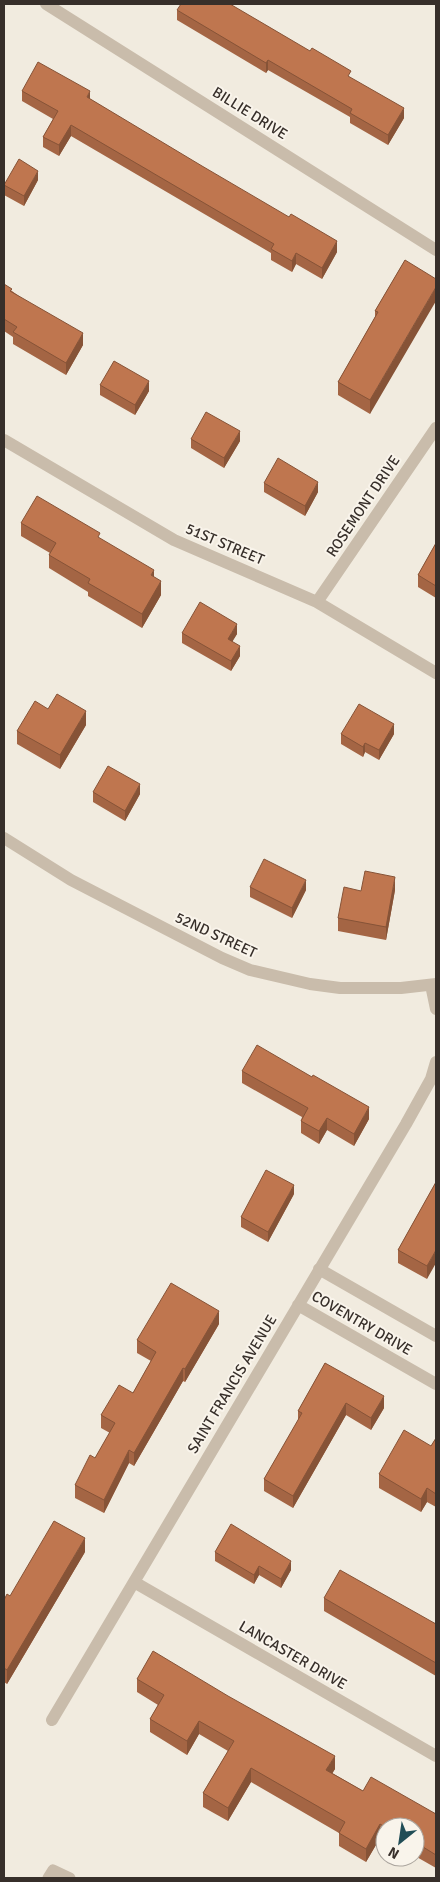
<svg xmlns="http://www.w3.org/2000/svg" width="440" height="1882" font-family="Signika,sans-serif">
	<rect width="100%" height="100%" fill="#f1ebdf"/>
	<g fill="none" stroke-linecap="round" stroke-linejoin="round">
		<path stroke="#c9bcab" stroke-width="11" d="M48,1878L53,1870L70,1878"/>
		<path stroke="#c9bcab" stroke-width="12" d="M46,4L436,250
			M4,440L174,540L317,602L436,673
			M317,602L436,428
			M4,838L71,880L222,958L250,970L310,984L340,988H401L436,984
			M431,985L436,1009
			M319,1269L436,1336
			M298,1305L436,1384
			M134,1582L436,1756
			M52,1720L406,1124L431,1079L436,1062"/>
	</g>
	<path fill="#a46544" d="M177,10L404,118L388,145L350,123V117L268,70L266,73L177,20Z
		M22,91L90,99L337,252L322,279L296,264L292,272L271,260V253L71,136L59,156L43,147V137L53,119L22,101Z
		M38,180L24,206L4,195V185Z
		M405,260L370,414L338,395V382L375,317V311Z
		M4,284L12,291L83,345L66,375L13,344V337L4,331Z
		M100,385L149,391L135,415L100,395Z
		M191,439L240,441L224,468L191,448Z
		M264,483L318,492L305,516L264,492Z
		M21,523L100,539L154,577L161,595L142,628L88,596V592L49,568V555L50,553L21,536Z
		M436,543V598L418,587V575Z
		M182,633L237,634L232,641L240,656L231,671L182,643Z
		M48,709L86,725L60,769L17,744V731Z
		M341,734H394L379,760L365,752L363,757L341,744Z
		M93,792L140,794L125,821L93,802Z
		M250,887L306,890L292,918L250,897Z
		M395,890L386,940L338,931V918L361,891Z
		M242,1071L369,1119L354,1146L327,1130L319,1144L301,1133V1121L302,1117L242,1083Z
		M436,1182L427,1279L398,1263V1250Z
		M294,1194L268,1242L241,1227V1217Z
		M219,1324L185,1382L183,1381L134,1466L129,1463L104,1513L75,1498V1485L95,1458L110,1433L101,1428V1415L133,1393L151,1361L137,1353V1340Z
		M325,1363L384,1408L371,1430L346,1415L293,1508L264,1491V1479L298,1421V1411Z
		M436,1438V1507L427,1502L421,1512L379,1488V1474L431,1446Z
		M85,1552L7,1684L4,1682V1600Z
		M215,1552L291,1570L281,1588L259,1575L254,1584L215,1561Z
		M324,1598L436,1624V1676L324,1611Z
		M137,1679L335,1769L332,1773L363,1791L436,1814V1868L415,1856V1827H385V1841L380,1838L366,1862L339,1846V1833L251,1782L228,1821L203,1807V1793L228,1751L199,1734L187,1755L150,1732V1719L158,1705L137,1692Z"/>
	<path fill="#865337" d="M268,60V70L266,73V63Z
		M90,91V102L87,97Z
		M404,108V118L388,145V135Z
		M71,125V136L59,156V145Z
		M38,171V180L24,206V196Z
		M337,241V252L322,279V268Z
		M296,253V264L292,272V261Z
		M436,287V301L370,414V400Z
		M83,333V345L66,375V363Z
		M149,381V391L135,415V405Z
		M240,431V441L224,468V458Z
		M318,482V492L305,516V506Z
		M154,570V583L151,575Z
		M161,581V595L142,628V614Z
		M237,624V634L228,649V639Z
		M240,646V656L231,671V661Z
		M86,711V725L60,769V755Z
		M394,724V734L379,760V750Z
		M365,743V752L363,757V747Z
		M140,784V794L125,821V811Z
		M395,877V890L386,940V927Z
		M306,880V890L292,918V908Z
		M369,1107V1119L354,1146V1134Z
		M327,1118V1130L319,1144V1131Z
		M294,1185V1194L268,1242V1232Z
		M436,1250V1263L427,1279V1266Z
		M219,1311V1324L185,1382V1369Z
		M183,1368V1381L134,1466V1453Z
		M384,1396V1408L371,1430V1418Z
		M346,1403V1415L293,1508V1496Z
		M129,1450V1463L104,1513V1500Z
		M427,1488V1502L421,1512V1499Z
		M85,1538V1552L7,1684V1670Z
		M291,1561V1570L281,1588V1579Z
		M259,1566V1575L254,1584V1575Z
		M199,1721V1734L187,1755V1741Z
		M335,1756V1769L326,1784V1770Z
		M251,1768V1782L228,1821V1808Z
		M380,1824V1838L366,1862V1849Z"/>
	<path fill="#bf764f" stroke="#865337" d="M181,4H230L310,51L312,48L351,71L348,76L404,108L388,135L350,113L352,109L268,60L266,63L177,10Z
		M38,62L90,91L87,97L202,166L289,217L291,214L337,241L322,268L296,253L292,261L271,249L274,244L71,125L59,145L43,137L58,111L22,91Z
		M19,159L38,171L24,196L4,185Z
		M405,260L436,279V287L370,400L338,382L378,312L375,311Z
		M4,284L12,289L10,291L83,333L66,363L13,332L17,327L4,319Z
		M114,361L149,381L135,405L100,385Z
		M206,412L240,431L224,458L191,439Z
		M278,458L318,482L305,506L264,483Z
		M37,496L100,533L98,537L154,570L151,575L161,581L142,614L88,583L90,579L49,555L56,543L21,523Z
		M436,543V586L418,575Z
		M200,602L237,624L228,639L240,646L231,661L182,633Z
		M57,694L86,711L60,755L17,731L35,701L48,709Z
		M359,704L394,724L379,750L365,743L363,747L341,734Z
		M108,766L140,784L125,811L93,792Z
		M264,859L306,880L292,908L250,887Z
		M365,871L395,877L386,927L338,918L344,887L361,891Z
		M257,1045L312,1077L313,1075L369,1107L354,1134L327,1118L319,1131L301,1121L308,1108L242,1071Z
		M266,1170L294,1185L268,1232L241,1217Z
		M436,1182V1250L427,1266L398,1250Z
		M171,1283L219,1311L185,1369L183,1368L134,1453L129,1450L104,1500L75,1485L90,1455L95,1458L115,1423L101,1415L119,1385L133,1393L156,1352L137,1340Z
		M325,1363L384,1396L371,1418L346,1403L293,1496L264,1479L302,1413L298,1411Z
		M404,1430L431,1446L436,1438V1494L427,1488L421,1499L379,1474Z
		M54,1521L85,1538L7,1670L4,1668V1600L7,1594L10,1596Z
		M231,1524L291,1561L281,1579L259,1566L254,1575L215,1552Z
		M340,1570L436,1624V1663L324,1598Z
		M153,1651L228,1696L335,1756L326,1770L363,1791L371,1777L436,1814V1855L415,1842V1827H385L380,1824L366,1849L339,1833L345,1822L251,1768L228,1808L203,1793L234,1741L199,1721L187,1741L150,1719L164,1695L137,1679Z"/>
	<g text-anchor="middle" stroke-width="4" stroke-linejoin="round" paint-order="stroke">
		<g font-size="15" fill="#372f2a" stroke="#f9f4eb">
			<text transform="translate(250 113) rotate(32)" y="5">BILLIE DRIVE</text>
			<text transform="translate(363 506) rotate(-56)" y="5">ROSEMONT DRIVE</text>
			<text transform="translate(225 544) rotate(23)" y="5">51ST STREET</text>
			<text transform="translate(216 935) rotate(25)" y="5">52ND STREET</text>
			<text transform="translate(362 1323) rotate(30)" y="5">COVENTRY DRIVE</text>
			<text transform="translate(232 1384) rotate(-59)" y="5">SAINT FRANCIS AVENUE</text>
			<text transform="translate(293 1655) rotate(30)" y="5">LANCASTER DRIVE</text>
		</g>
	</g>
	<rect width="440" height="1882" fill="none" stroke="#372f2a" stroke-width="10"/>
	<g transform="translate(400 1842) rotate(210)"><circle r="24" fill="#f9f4eb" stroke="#aba59e"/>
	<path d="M0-4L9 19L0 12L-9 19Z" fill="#214d56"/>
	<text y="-8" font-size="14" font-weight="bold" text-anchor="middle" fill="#372f2a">N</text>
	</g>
</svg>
